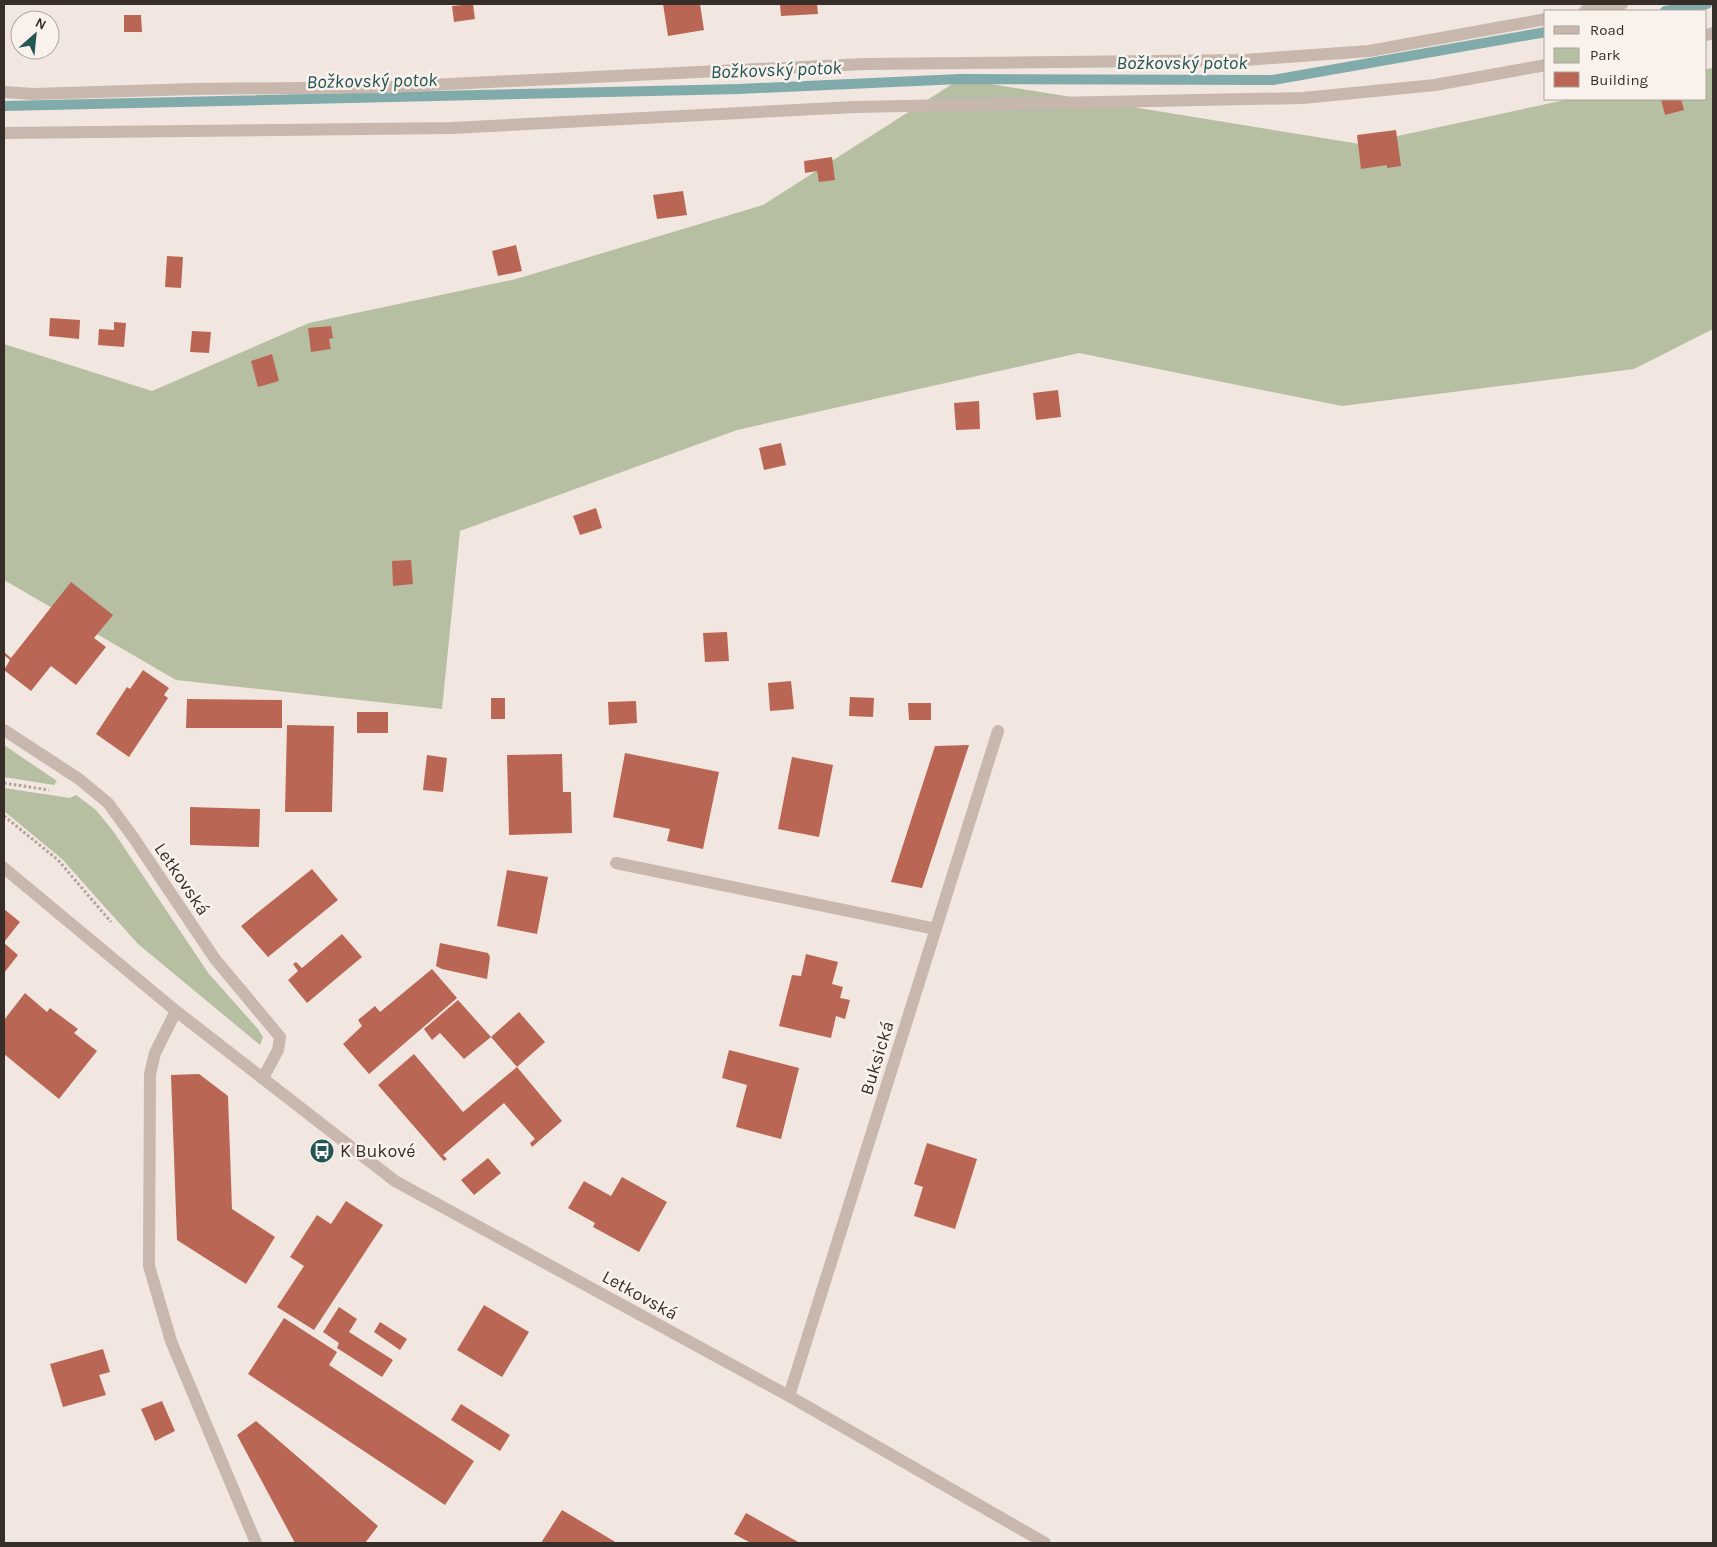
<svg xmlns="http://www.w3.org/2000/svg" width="1717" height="1547" font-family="Karla,sans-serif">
	<rect width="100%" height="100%" fill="#f1e7e0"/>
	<path fill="#b6bfa1" d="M1713,68V329L1634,369L1342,406L1079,353L737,430L460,531L442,709L176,680L4,580V344L152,391L309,323L516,279L763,205L960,79L1360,144L1570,99H1706V69Z
		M4,745L57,781L54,785L4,777Z
		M4,788L70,798L76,795L96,810L113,831L209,974L258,1029L263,1037L260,1045L138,944L62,859L4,811Z"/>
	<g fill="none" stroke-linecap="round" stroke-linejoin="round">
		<path stroke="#81abaa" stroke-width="10" d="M1665,11L1707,4
			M4,106L739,89L960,79L1273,80L1546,32"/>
	</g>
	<path fill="#ba6654" d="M473,4L475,19L454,22L452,6Z
		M663,4H700L704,30L668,36Z
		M780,4H817L818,14L781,16Z
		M124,15H141L142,32H124Z
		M1661,99H1681L1684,110L1665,115Z
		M1396,130L1401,166L1387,168V165L1361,169L1357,135Z
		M832,157L835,180L819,182L817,171L805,173L804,161Z
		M683,191L687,215L657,219L653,195Z
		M516,245L522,271L498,276L492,251Z
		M167,256L183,257L181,288L165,287Z
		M50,318L80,320L79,339L49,336Z
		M114,322L126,323L124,347L98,345L99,329L114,330Z
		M331,326L333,338L329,339L331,349L311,352L308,328Z
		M192,331L211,332L209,353L190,352Z
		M272,354L279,381L258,387L251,361Z
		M1058,390L1061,417L1036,420L1033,393Z
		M979,401L980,429L956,430L954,403Z
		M781,443L786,465L764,470L759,448Z
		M596,508L602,528L580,535L573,516Z
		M411,560L413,584L393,586L392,561Z
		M71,582L113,615L94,638L106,647L76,685L51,666L31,691L4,670L10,660L4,655V652L11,658Z
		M727,632L729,661L705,662L703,633Z
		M143,670L169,688L164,695L168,698L129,757L96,734L127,687L130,689Z
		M791,681L794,709L770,711L768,683Z
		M850,697L874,698L873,717L849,716Z
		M491,698H505V719H491Z
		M187,699L282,700V728H186Z
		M636,701L637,723L609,725L608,702Z
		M908,703H931V720H909Z
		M357,712H388V733H357Z
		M287,725L334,726L332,812H285Z
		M969,745L922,888L891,882L935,746Z
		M625,753L719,772L703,849L667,841L670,829L613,817Z
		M562,754L563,792H571L572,833L509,835L507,755Z
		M427,755L447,758L443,792L423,790Z
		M792,757L833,765L819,837L778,829Z
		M190,807L260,809L259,847L190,845Z
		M312,869L338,900L268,957L241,926Z
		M507,870L548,877L537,934L497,926Z
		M4,909L20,922L4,942Z
		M342,934L362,957L307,1003L288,980L298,971L293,964L296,962L302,968Z
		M4,943L18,955L4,973Z
		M440,943L488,953L490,957L487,979L442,969L436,966Z
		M806,954L838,962L832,984L843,987L840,998L850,1000L845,1019L836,1016L831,1038L779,1026L792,975L801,976Z
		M432,969L457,998L369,1074L343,1044L362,1026L358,1020L375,1006L380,1012Z
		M25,993L47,1012L50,1008L78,1029L74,1033L97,1051L59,1099L4,1054V1020Z
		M458,1000L491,1037L464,1059L440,1033L432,1040L424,1029Z
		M519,1012L545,1042L517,1067L491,1037Z
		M729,1050L799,1068L781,1139L736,1127L747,1085L722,1078Z
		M414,1054L463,1112L517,1067L562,1121L532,1147L530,1143L535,1139L504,1103L443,1155L447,1159L444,1161L378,1085Z
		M199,1074L228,1096L232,1209L275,1237L246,1284L177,1240L171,1075Z
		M927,1143L977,1159L955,1229L914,1216L923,1187L914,1184Z
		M488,1158L501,1173L474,1195L461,1180Z
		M622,1177L667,1202L639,1252L593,1227L595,1223L568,1208L584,1181L611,1196Z
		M346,1201L383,1225L314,1330L277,1307L304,1266L290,1257L317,1215L331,1224Z
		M484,1305L529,1332L502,1377L457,1350Z
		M339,1307L357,1319L349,1332L393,1360L382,1377L337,1348L339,1343L323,1332Z
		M284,1318L337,1352L329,1365L474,1461L445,1505L248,1374Z
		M380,1322L407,1339L400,1350L374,1332Z
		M103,1349L110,1372L99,1375L106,1395L63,1407L50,1364Z
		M162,1401L175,1431L155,1441L141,1409Z
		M461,1404L510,1435L500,1451L451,1420Z
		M256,1421L378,1526L365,1543H295L237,1435Z
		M562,1510L617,1543H541Z
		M746,1513L800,1543H751L734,1534Z"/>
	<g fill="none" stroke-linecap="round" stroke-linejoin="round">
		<path stroke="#b4a197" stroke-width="3" stroke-dasharray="2.5 2.5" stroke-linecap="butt" d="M4,783L49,790
			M4,816L58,860L111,922"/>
		<path stroke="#c8b7ac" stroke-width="12" d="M1585,11L1622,4
			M1706,35L1713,33
			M4,92L33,94L194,89L388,87L864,64L1244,60L1369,51L1546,19
			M4,133L452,128L854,107L1303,98L1435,85L1546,65"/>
		<path stroke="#c8b7ac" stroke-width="12" d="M4,730L79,779L108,803L133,837L215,959L280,1037L278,1050L263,1078
			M616,863L936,929
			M176,1011L155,1053L150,1074L149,1266L171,1341L256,1543
			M789,1396L998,731"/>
		<path stroke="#c8b7ac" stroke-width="12" d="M4,868L176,1011L395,1181L789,1396L1045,1543"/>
	</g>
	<defs>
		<symbol id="bus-disc" viewBox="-11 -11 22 22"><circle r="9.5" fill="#245454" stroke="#f9f2ec"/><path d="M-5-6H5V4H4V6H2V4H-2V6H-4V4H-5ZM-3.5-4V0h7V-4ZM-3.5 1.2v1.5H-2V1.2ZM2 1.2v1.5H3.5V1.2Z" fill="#fff"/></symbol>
	</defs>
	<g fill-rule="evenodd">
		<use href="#bus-disc" x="308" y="1137" width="28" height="28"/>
	</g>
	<g text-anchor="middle" stroke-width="5" stroke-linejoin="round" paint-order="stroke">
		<g font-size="18" fill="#372e2a" stroke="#f9f2ec">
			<text transform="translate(182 879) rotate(56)" y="6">Letkovská</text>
			<text transform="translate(877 1058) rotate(-73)" y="6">Buksická</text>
			<text transform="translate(640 1295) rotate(29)" y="6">Letkovská</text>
		</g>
		<g font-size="18" fill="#372e2a" stroke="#f9f2ec" text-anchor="start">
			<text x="340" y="1157">K Bukové</text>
		</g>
		<g font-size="19" font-style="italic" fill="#245454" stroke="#f9f2ec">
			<text x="1182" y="69">Božkovský potok</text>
			<text transform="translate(776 69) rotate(-2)" y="7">Božkovský potok</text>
			<text transform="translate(372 80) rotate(-1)" y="7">Božkovský potok</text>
		</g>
	</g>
	<rect width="1717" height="1547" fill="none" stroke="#372e2a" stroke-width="10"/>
	<rect x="1544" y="10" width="162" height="90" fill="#f9f2ec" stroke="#aba49e"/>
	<rect x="1554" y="26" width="25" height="8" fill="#c8b7ac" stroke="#aba49e"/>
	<text x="1590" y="35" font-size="15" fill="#372e2a">Road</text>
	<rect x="1554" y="48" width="25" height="15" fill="#b6bfa1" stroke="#aba49e"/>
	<text x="1590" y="60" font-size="15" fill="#372e2a">Park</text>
	<rect x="1554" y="72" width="25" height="15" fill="#ba6654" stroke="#aba49e"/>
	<text x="1590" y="85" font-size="15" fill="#372e2a">Building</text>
	<g transform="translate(35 35) rotate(27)"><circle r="24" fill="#f9f2ec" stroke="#aba49e"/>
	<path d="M0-4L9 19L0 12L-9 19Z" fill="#245454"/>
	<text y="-8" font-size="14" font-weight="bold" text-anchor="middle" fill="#372e2a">N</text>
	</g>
</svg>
